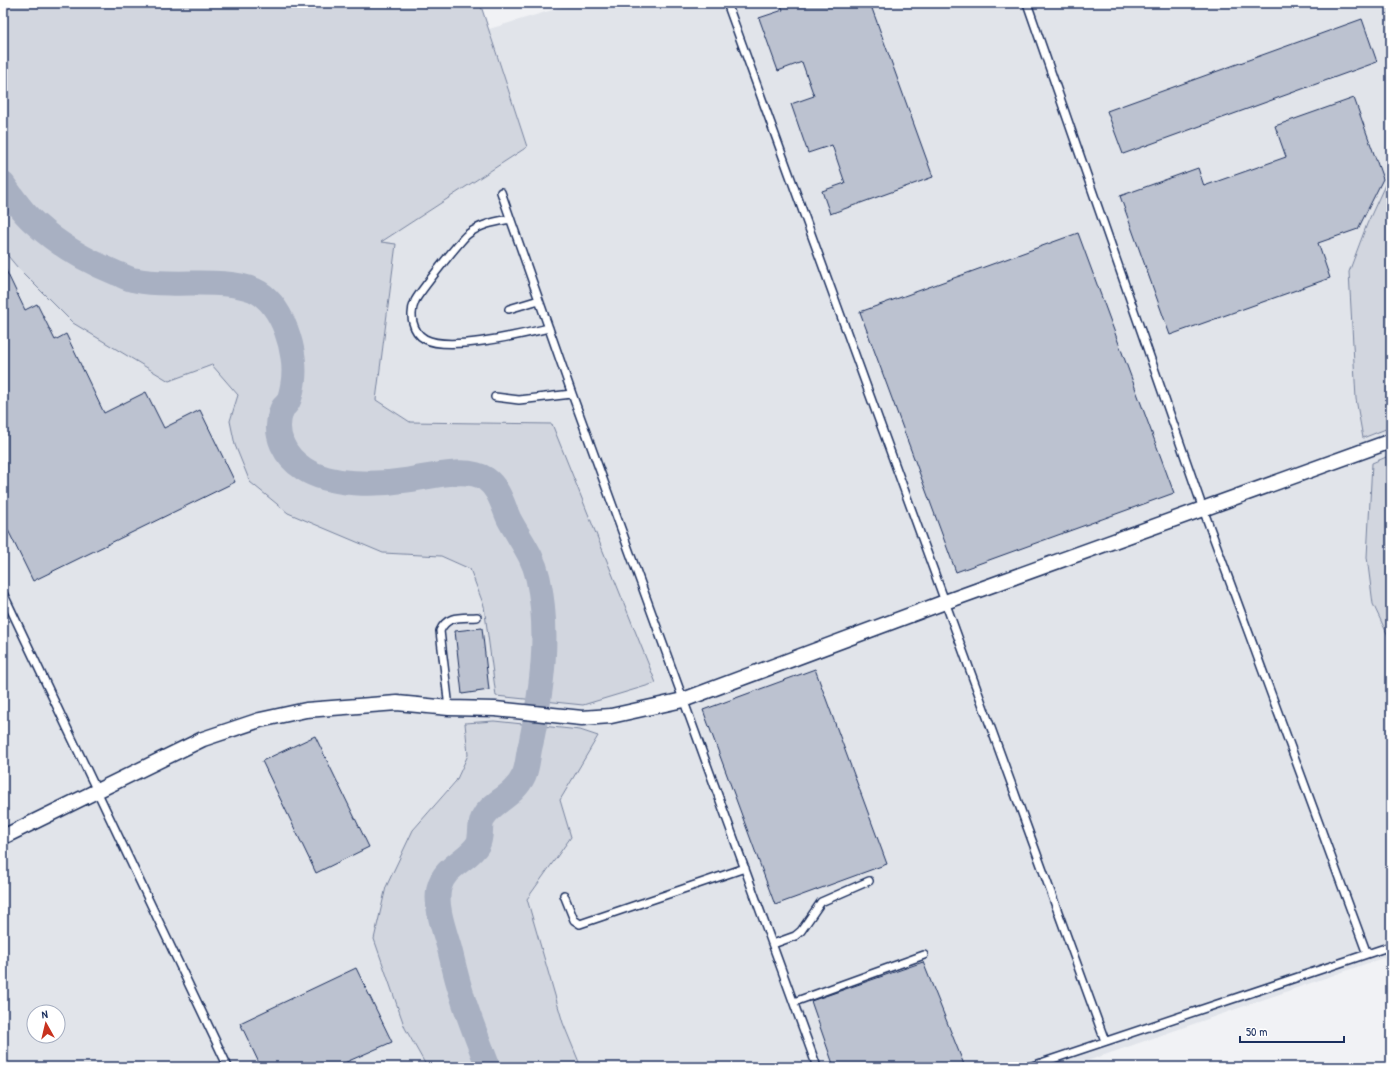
<svg xmlns="http://www.w3.org/2000/svg" width="1394" height="1070" font-family="'Patrick Hand',sans-serif">
	<rect width="100%" height="100%" fill="#f1f2f5"/>
	<filter id="ink" filterUnits="userSpaceOnUse"><feTurbulence type="fractalNoise" baseFrequency=".025" numOctaves="2"/><feDisplacementMap in="SourceGraphic" scale="8" xChannelSelector="R" yChannelSelector="G"/><feConvolveMatrix kernelMatrix="1 2 1 2 8 2 1 2 1" color-interpolation-filters="sRGB"/></filter>
	<g filter="url(#ink)">
		<path fill="#e1e4ea" fill-rule="evenodd" d="M576,3H1391L1390,174L1367,224L1349,272L1363,438L1391,427V455L1372,463L1373,604L1391,642V955L1070,1067H581L563,1023L527,899L571,837L560,800L598,736L580,730L494,721L465,723L468,755L456,780L413,830L405,1028L427,1067H3V250L18,268L73,323L212,364L238,395L230,421L383,553L441,556L470,569L484,606L496,696L552,424L410,422L376,401L396,245L381,242L527,147L489,29ZM34,1012H58V1036H34Z"/>
		<path fill="#d2d6df" stroke="#76829e" d="M3,3H480L527,147L381,242L396,244L376,400L410,422L552,424L656,683L583,705L496,696L484,606L470,569L441,556L383,553L288,513L250,482L235,445L230,421L238,395L212,365L169,381L73,323L18,268L3,250Z
			M1391,155V427L1363,438L1356,399L1349,272L1367,224L1390,174Z
			M1391,455V642L1373,604L1367,557L1372,463Z
			M494,721L580,730L598,736L560,800L571,837L527,899L563,1023L581,1067H427L405,1028L374,939L386,887L413,830L456,781L468,755L465,723Z"/>
		<g fill="none" stroke-linecap="round" stroke-linejoin="round">
			<path stroke="#a8b0c2" stroke-width="25" d="M3,184C13,198 23,214 37,225C60,246 87,261 116,273C122,275 128,279 135,280C145,282 157,283 168,283C194,284 230,280 254,290C283,303 298,354 293,383C292,389 291,396 288,402C283,409 283,405 281,412C273,435 285,457 304,469C330,486 378,485 408,480C429,477 468,466 486,479C499,488 503,506 509,519C520,540 533,555 538,578C550,634 542,688 531,743C528,753 528,766 524,775C514,797 491,802 483,818C479,826 482,836 478,844C469,860 444,866 439,888C435,906 444,930 449,947C453,962 456,977 461,992C468,1017 479,1042 488,1067"/>
		</g>
		<path fill="#bcc2d0" stroke="#1b2f5e" d="M780,3H870L933,177L830,214L822,191L845,183L832,145L808,153L791,104L814,96L802,62L778,71L759,18L783,10Z
			M1362,19L1377,62L1123,154L1107,111Z
			M1354,98L1383,179L1358,229L1318,243L1330,278L1170,335L1120,196L1198,168L1204,186L1286,157L1275,126Z
			M1078,233L1174,493L956,572L860,312Z
			M3,264L25,310L37,304L55,340L66,334L104,413L146,392L164,428L200,410L235,482L33,581L3,520Z
			M482,628L489,690L462,694L455,631Z
			M815,669L887,864L775,905L703,710Z
			M315,736L369,847L316,873L262,761Z
			M923,962L965,1067H834L811,1001Z
			M356,968L392,1042L335,1067H261L240,1023Z"/>
		<g fill="none" stroke-linecap="round" stroke-linejoin="round">
			<defs>
				<path id="service" d="M727,3L1105,1041
					M1027,3L1203,509L1367,954
					M501,192L572,394L817,1067
					M510,219C494,222 481,224 468,234C462,238 418,294 415,301C409,314 412,332 425,339C449,352 522,334 549,328
					M509,309L539,300
					M495,397L519,400L572,394
					M3,593L228,1067
					M449,708L440,631C447,615 461,618 477,617
					M564,895L574,920L580,924L745,868
					M773,944L795,936L801,931L821,902L869,881
					M794,1002L924,955
					M1029,1067L1391,946"/>
				<path id="minor" d="M3,837L203,739L260,720L306,710L397,703L449,708L495,709L582,718L611,716L683,700L945,602L1391,441"/>
			</defs>
			<use href="#service" stroke="#1b2f5e" stroke-width="10"/>
			<use href="#minor" stroke="#1b2f5e" stroke-width="17"/>
			<use href="#service" stroke="#fff" stroke-width="7"/>
			<use href="#minor" stroke="#fff" stroke-width="14"/>
		</g>
	</g>
	<rect width="1394" height="1070" fill="none" stroke="#fff" stroke-width="16"/>
	<rect x="8" y="8" width="1378" height="1054" fill="none" stroke="#1b2f5e" stroke-width="1.5" filter="url(#ink)"/>
	<g transform="translate(46 1024) rotate(352)"><circle r="19" fill="#ffffff" stroke="#a4acbf"/>
	<path d="M0-3L7 15L0 10L-7 15Z" fill="#c8321e"/>
	<text y="-6" font-size="11" font-weight="bold" text-anchor="middle" fill="#1b2f5e">N</text>
	</g>
	<path d="M1240 1036v6h104v-6" fill="none" stroke="#1b2f5e" stroke-width="2"/>
	<text x="1246" y="1036" font-size="12" fill="#1b2f5e" stroke="#ffffff" stroke-width="3" paint-order="stroke">50 m</text>
</svg>
